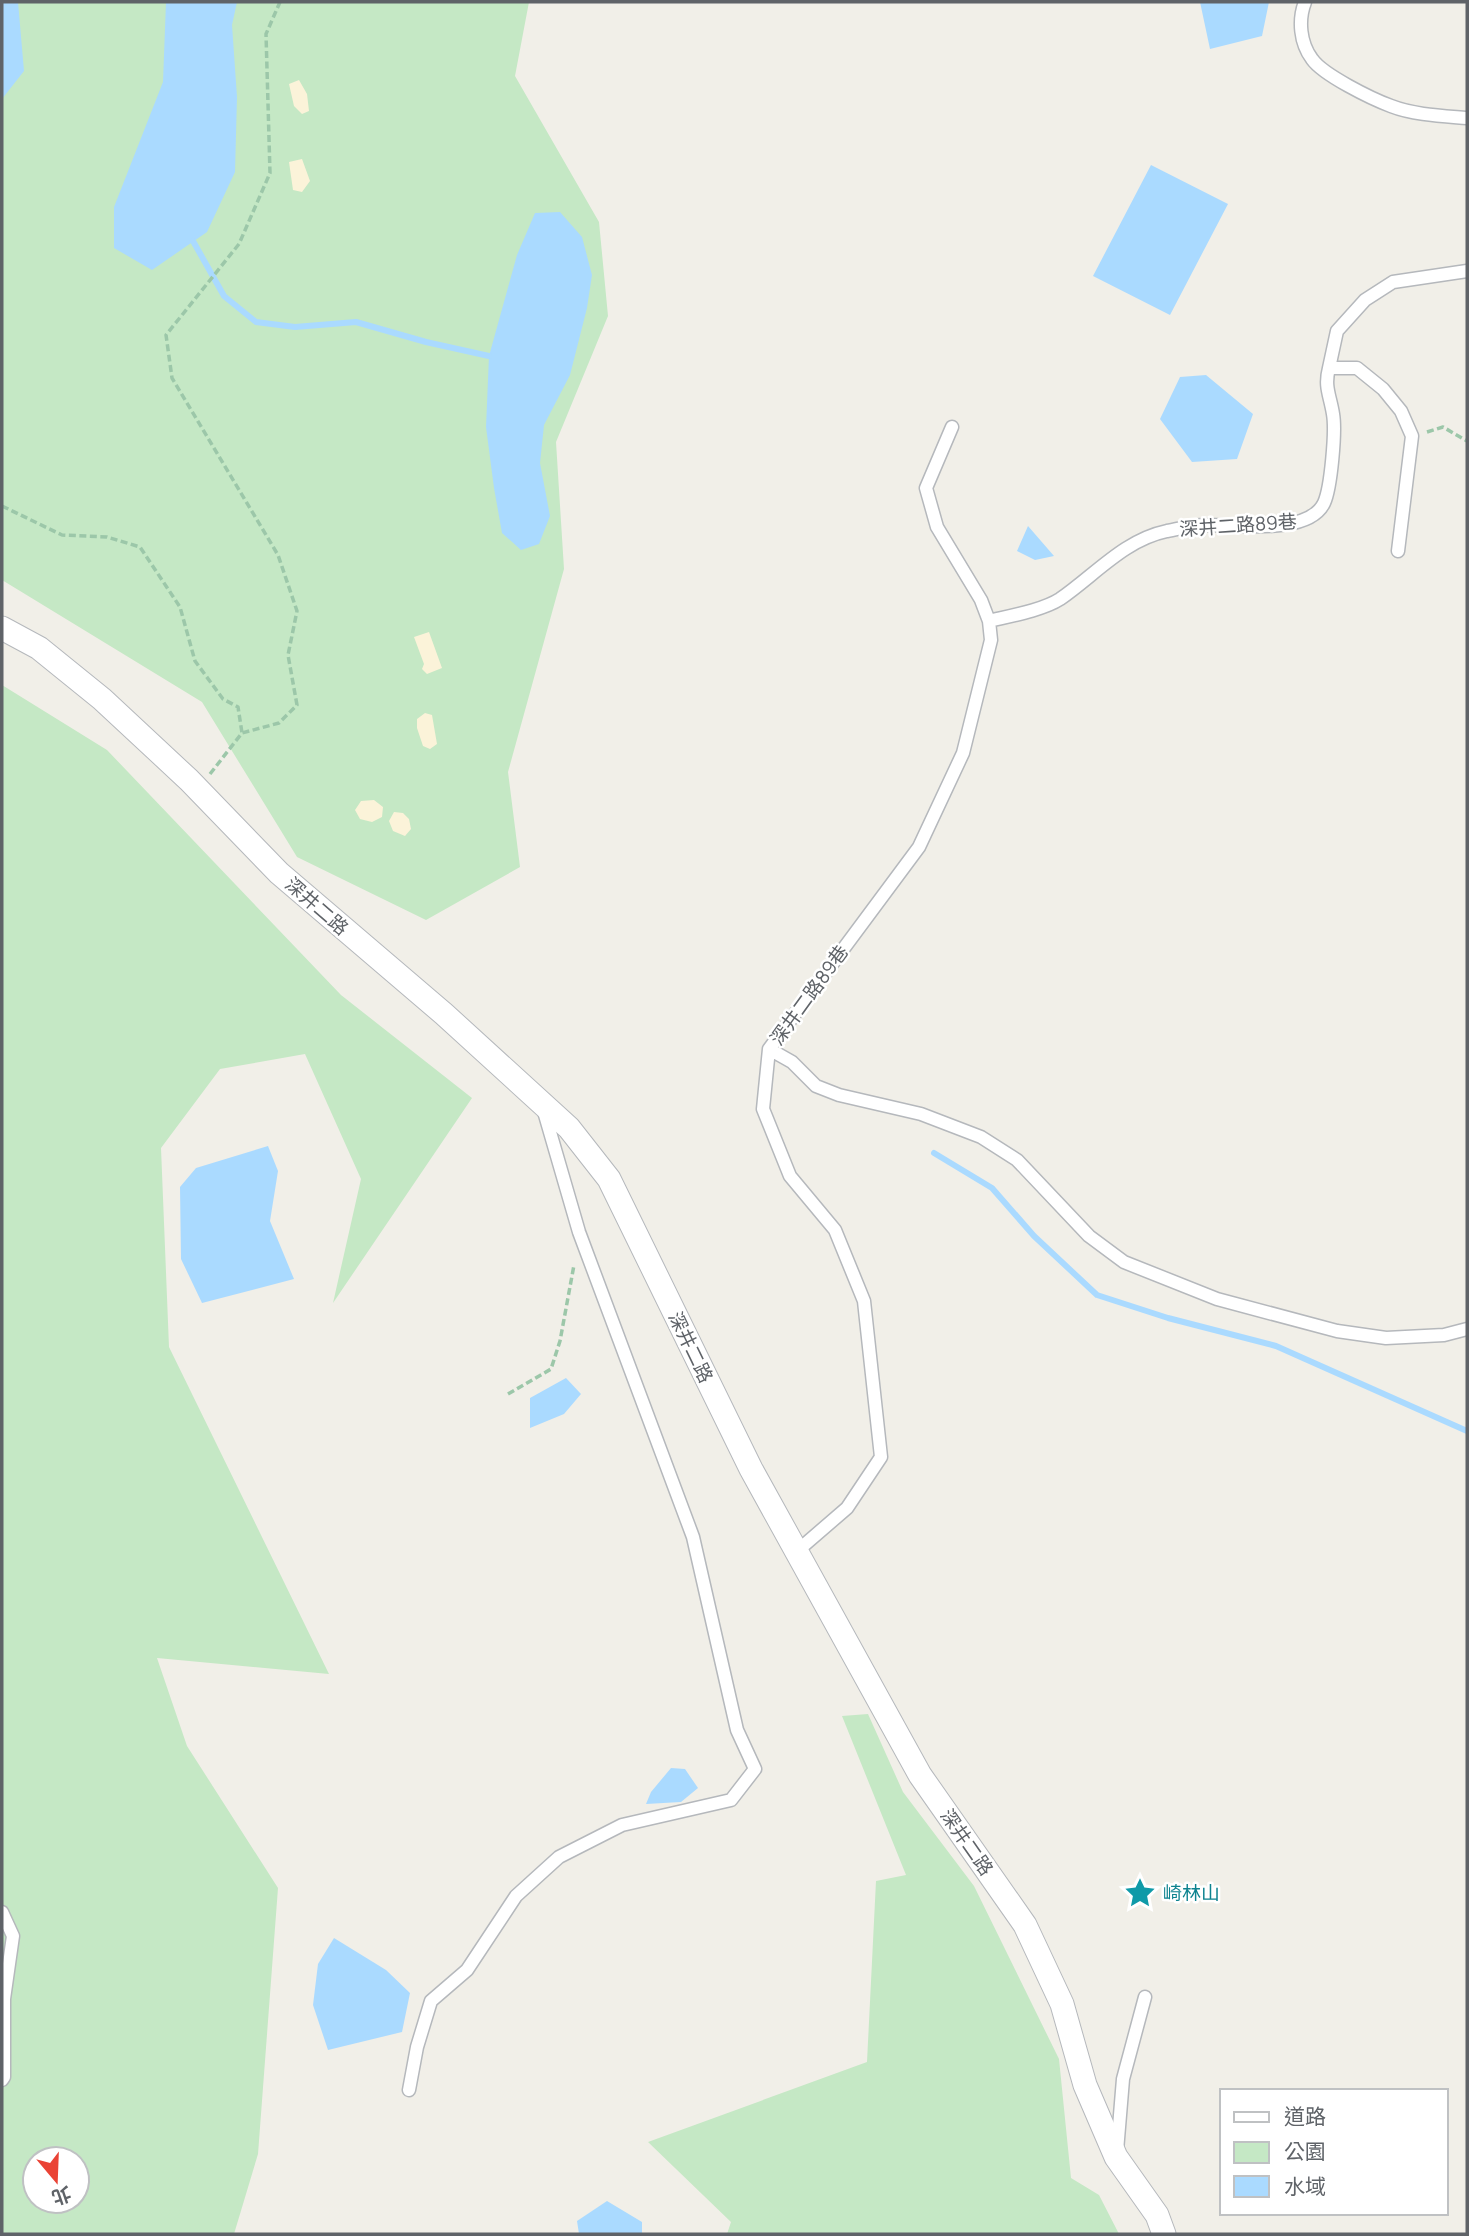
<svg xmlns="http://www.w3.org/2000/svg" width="1469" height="2236" font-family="Manrope,'Noto Sans TC',sans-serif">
	<rect width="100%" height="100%" fill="#f1efe8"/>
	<path fill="#c5e8c5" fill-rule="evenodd" d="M2,2H529L515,76L599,222L608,316L556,442L564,569L508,772L520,867L426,920L297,857L202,702L2,580Z
		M2,685L107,750L341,995L472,1098L333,1303L361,1179L305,1054L220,1069L161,1148L169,1347L329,1674L157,1658L187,1746L278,1888L258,2154L234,2234H2ZM35,2159H77V2201H35Z
		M868,1714L903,1792L974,1886L1059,2059L1071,2178L1099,2195L1119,2234H727L731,2222L648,2142L867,2062L876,1881L906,1875L842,1716Z"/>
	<path fill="#fbf3d9" d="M299,80L307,94L309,111L302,114L294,106L289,84Z
		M302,159L310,181L302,192L293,190L289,162Z
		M429,632L442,668L427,674L422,669L424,664L414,637Z
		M425,713L432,715L437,744L430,749L423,746L417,728V719Z
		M374,800L383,807L382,817L372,822L360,819L355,810L361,801Z
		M394,812L403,813L409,819L411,829L405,836L393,831L389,821Z"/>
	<path fill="#aadaff" d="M2,2H18L24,71L2,99Z
		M166,2H237L232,25L237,97L235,172L207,232L152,270L114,248V207L163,82Z
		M1200,2H1269L1262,36L1210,49Z
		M1151,165L1228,204L1170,315L1093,276Z
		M560,212L582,237L592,275L587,308L570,375L544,425L540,463L550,516L539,544L521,550L502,533L494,488L486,427L489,356L517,255L535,213Z
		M1206,375L1253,414L1237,459L1192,462L1160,419L1180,377Z
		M1028,526L1054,556L1035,560L1017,551Z
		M268,1146L278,1171L270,1221L294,1279L202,1303L181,1259L180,1187L196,1168Z
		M566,1378L581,1394L564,1414L530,1428V1398Z
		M671,1768L685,1769L698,1788L681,1802L646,1804L651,1792Z
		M334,1938L386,1970L410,1993L402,2032L328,2050L313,2005L318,1964Z
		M607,2201L642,2222V2234H579L577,2221Z"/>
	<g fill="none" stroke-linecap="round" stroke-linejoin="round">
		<path stroke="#aadaff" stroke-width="6" d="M193,241L224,296L256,322L295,327L356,322L426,342L489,356
			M934,1153L992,1188L1034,1236L1097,1295L1168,1318L1276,1346L1467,1431"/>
		<defs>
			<path id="service" d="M1305,2C1298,20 1300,43 1312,59C1323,75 1372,99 1391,106C1414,115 1443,116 1467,118
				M1329,368L1337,331L1365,300L1393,282L1467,271
				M989,621C1010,616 1043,610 1060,599C1095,575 1124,540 1167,531C1179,529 1192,525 1204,525C1235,524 1308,536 1324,503C1331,488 1336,431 1333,414C1330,395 1324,387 1329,368H1357L1383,389L1401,411L1412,436L1398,551
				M769,1049L792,1062L816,1086L839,1095L921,1114L981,1137L1017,1160L1089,1236L1124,1262L1217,1299L1337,1331L1386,1338L1444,1335L1467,1329
				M796,1552L847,1508L881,1457L864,1301L835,1230L790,1176L763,1109L769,1049L919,847L963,753L991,640L989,621L981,600L937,527L926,488L952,427
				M2,1912L13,1936L4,1999V2077L2,2080
				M409,2090L417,2047L431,2001L467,1970L516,1896L559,1857L622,1825L731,1800L755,1769L737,1730L693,1537L579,1232L543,1108
				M1117,2151L1123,2079L1145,1997"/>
			<path id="minor" d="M2,628L39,648L102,699L189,780L279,873L444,1014L569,1128L609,1179L751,1469L920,1775L1025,1925L1062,2004L1085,2085L1116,2157L1157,2215L1164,2234"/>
		</defs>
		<use href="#service" stroke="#b5b8bc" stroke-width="15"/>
		<use href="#minor" stroke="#b5b8bc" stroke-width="25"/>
		<path stroke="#9cc7a9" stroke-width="3.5" stroke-dasharray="7 3.5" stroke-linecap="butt" d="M1427,432L1443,427L1467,441
			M2,506L62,535L107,537L140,547L180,607L195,661L223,699L238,707L242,733
			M210,774L242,733L279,723L297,705L288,655L297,611L278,555L172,378L166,335L239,244L270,173L266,34L280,2
			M508,1394L551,1369L560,1341L574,1265"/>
		<use href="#service" stroke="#fff" stroke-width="12"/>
		<use href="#minor" stroke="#fff" stroke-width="23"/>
	</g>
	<defs>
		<symbol id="sight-bare" viewBox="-9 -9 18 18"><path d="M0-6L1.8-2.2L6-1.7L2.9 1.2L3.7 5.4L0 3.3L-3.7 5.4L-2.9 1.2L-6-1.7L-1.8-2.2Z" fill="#0f9aa8" stroke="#fff" stroke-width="2.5" paint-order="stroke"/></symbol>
	</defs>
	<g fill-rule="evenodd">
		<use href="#sight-bare" x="1118" y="1871" width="44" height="44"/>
	</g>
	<g text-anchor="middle" stroke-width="5" stroke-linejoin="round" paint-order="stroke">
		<g font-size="19" fill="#5f6368" stroke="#fff">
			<text transform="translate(1238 525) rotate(-4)" y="7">深井二路89巷</text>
			<text transform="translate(317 906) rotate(41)" y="7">深井二路</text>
			<text transform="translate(809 995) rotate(-54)" y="7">深井二路89巷</text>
			<text transform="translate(691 1347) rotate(64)" y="7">深井二路</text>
			<text transform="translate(967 1842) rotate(55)" y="7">深井二路</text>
		</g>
		<g font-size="19" fill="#0d838f" stroke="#fff" text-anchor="start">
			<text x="1163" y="1900">崎林山</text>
		</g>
	</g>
	<rect width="1469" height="2236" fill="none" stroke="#5f6368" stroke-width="7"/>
	<rect x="1220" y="2089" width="228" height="126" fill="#ffffff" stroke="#bfc1c3" stroke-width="2"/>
	<rect x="1234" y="2112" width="35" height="10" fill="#ffffff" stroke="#bfc1c3" stroke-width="2"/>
	<text x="1284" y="2124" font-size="21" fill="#5f6368">道路</text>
	<rect x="1234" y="2142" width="35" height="21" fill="#c5e8c5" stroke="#bfc1c3" stroke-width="2"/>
	<text x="1284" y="2159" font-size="21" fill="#5f6368">公園</text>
	<rect x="1234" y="2176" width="35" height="21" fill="#aadaff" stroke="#bfc1c3" stroke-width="2"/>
	<text x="1284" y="2194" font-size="21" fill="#5f6368">水域</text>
	<g transform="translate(56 2180) rotate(161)"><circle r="33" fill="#ffffff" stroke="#bfc1c3" stroke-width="2"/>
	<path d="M0-5L12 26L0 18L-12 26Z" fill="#ea4335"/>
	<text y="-10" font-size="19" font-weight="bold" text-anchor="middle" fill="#5f6368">北</text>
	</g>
</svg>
